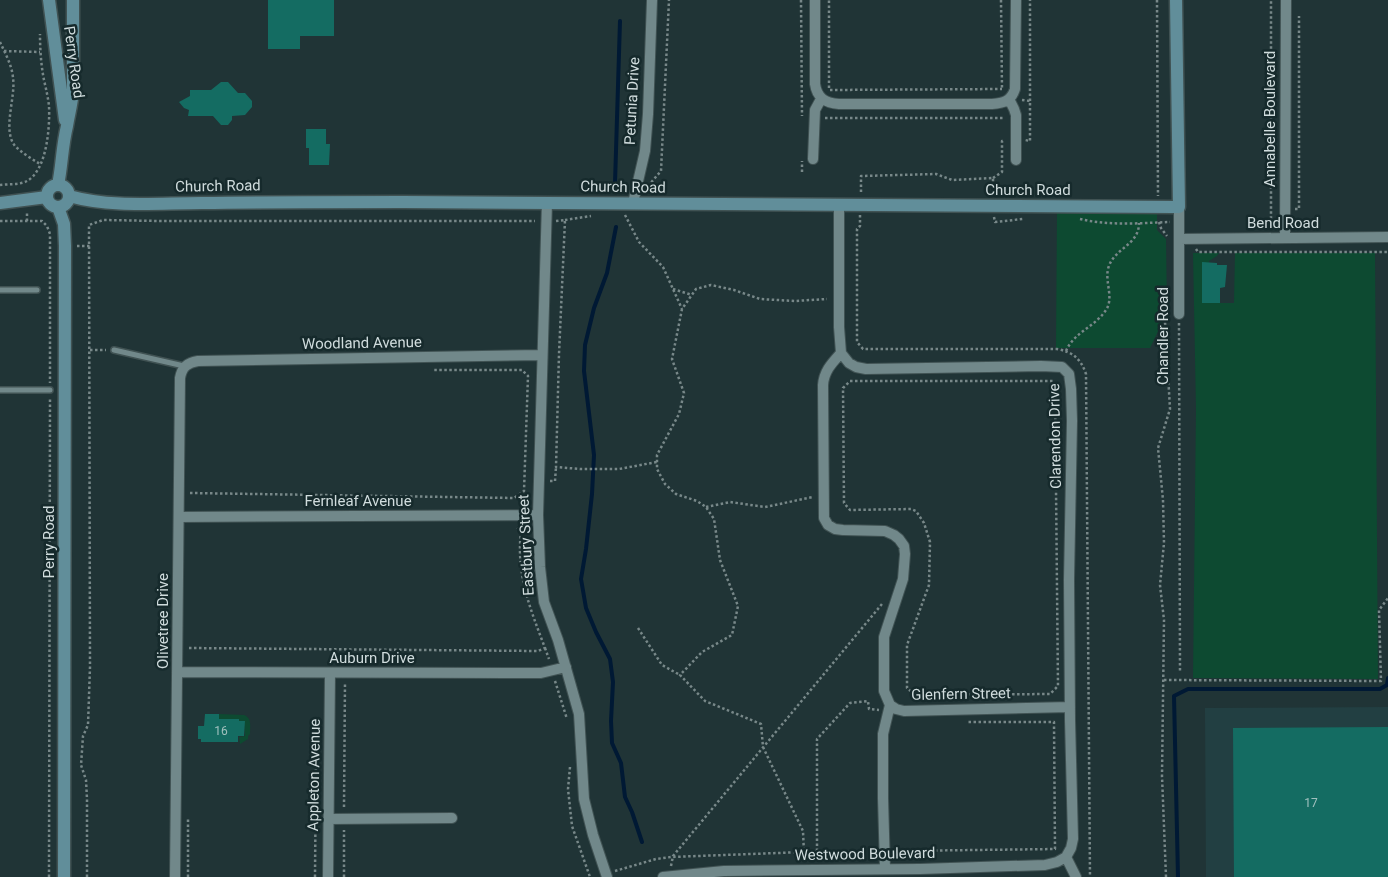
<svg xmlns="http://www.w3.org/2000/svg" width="1388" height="877" font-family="Roboto,sans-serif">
	<rect width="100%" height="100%" fill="#203436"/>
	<path fill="#223f42" d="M1388,707V877H1206L1205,708Z"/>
	<path fill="#0d4a31" d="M1057,209L1157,210V230L1166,239L1167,313L1150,348H1056Z
		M1193,253H1219L1217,256L1209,261V263H1202V303H1234L1235,253H1375L1378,679L1193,678L1196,409Z
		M219,714L244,715C252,718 250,726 250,734L248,736V739L240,744L239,737L245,736L244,721H239L238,719H219Z"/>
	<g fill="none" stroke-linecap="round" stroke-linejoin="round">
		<path stroke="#001934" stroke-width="4" d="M615,183L620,21
			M616,227L607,273L594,308L585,345L584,371L594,455L592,494L586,549L581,579L586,608L596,632L610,659L613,682L611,721L612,743L621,763L625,797L632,812L642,842
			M1178,877L1174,696L1188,689H1380L1387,685L1388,678"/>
	</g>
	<path fill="#146c62" d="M268,0H334V36H300V49H268Z
		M221,82H228L238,93H245L252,101V107L245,115L232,116V120L228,125H221L213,116H188L189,110L184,108L179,102L190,96V90H211Z
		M306,129H326V144H330L329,165H309V148H306Z
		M1202,262L1217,263V265H1227L1225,287L1220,288V303H1202Z
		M205,714H219V719H239V721H245L244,736H238V742H201V739H198V726H204Z
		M1388,727V877H1234L1233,728Z"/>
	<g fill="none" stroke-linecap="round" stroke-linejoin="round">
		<defs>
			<path id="service" d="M0,290H37
				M114,350L184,366
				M0,390H50"/>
			<path id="minor" d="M815,0V84C817,98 825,103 839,104H992C1004,103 1011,101 1015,89L1016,0
				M1009,99L1014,109L1016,115V160
				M813,159L815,110L821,99
				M547,202L538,515L540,567L544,602L558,640L579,714L584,799L593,835L607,877
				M633,203L645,151L648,114L652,0
				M839,205V327L841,353L849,363L856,367L866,369L1041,366L1062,367L1069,374L1071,389L1072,421L1069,580L1070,720L1073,839L1071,848L1066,857
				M1179,207V314
				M1285,238L1286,0
				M1179,239L1388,237
				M841,353C832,363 824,371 823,385L824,518L828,525L835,529L843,530L885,531L894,535L899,539L904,546L905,554L903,579L884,637V691L890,705L896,709L904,711L1070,707
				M179,517L538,515
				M177,672L541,673L566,667
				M328,819L452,818
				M1066,857L1076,877
				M885,869L883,798V734L890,705
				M175,877L180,378C182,367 187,363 198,361L542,355
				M328,877L330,673
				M663,877L724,871L920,869L1045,865L1057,862L1066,857"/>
			<path id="secondary" d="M49,0L65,120
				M58,185C62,166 62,146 67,126C69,114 72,103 73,91V0
				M47 196a11 11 0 1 1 22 0a11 11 0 1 1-22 0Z
				M69,196C112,208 158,203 202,203C269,202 336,202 403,202C661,202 920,205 1179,207L1176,0
				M0,203L47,197
				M58,207L64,224L65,246L64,877"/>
		</defs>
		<use href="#service" stroke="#405253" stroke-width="8"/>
		<use href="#minor" stroke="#405253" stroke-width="12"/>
		<use href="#secondary" stroke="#405253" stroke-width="15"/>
		<path stroke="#788889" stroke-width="2.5" stroke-dasharray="2.5 2.5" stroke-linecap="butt" d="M801,0L802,116
			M1001,0L1002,89
			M1157,0L1158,196
			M0,42C5,53 12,65 13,78C16,97 2,130 15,146C22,153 32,159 40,164
			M4,51L40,52
			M829,88V0
			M830,90L1002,89
			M1022,100L1030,101V141L1025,140
			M1030,101V0
			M825,118H1004
			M802,172V161
			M993,178L1002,172V141H1005
			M0,185C8,184 20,185 27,181C47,170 50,127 49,106C48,97 46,89 44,80C41,65 40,49 40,34
			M648,186L661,171L669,0
			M861,192V176L936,174L952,180L993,178V194
			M1295,209H1299V16
			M625,215L639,242L663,267L682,309
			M860,215V226L857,229V342L863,349H1057C1073,352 1081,359 1086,374L1090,877
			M994,217L995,222L1023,219
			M1080,219C1109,226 1141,223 1170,222
			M565,220L591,216
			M0,221H42L47,226L50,234V383
			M27,221V211
			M556,221L565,220L559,354L556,467L580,469H619L657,462
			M1159,222L1161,228L1167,236
			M1264,226L1271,218V0
			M77,246H90
			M1196,249L1198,252H1388
			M673,289L692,295
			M1179,323L1180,672
			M90,350H106
			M1066,351C1074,332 1095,327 1106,310C1114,298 1105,283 1108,269C1113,248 1139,246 1139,223
			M850,381H1053L1055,389L1058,686L1050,694L915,695L907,688V645L929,585L930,542L924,523L916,511L911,509L850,510L844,503L843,388Z
			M550,481H555L556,467
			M190,493L514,498L524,491L528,376L522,370H434
			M706,507L730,502L765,507L813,497
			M638,628L662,665L680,675
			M189,648L538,651L545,648C530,608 516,575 521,531L517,527
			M545,648L549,659
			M1164,680L1381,681L1379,610L1388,598
			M555,681L567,719
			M570,767L568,789L572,826L590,877
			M344,807L345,683
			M895,851L1055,849L1054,722H966
			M808,859L804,854L803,831L763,747L761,724L705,701L680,675L702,652L732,635L738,606L720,560L714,519L706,507L697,501L676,494L665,484L657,469V455L679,414L684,393L672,359L682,309L696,289L711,285L734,290L760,299L795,301L827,299
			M817,861V739L850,703L868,701L869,709L879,710
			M671,866L673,856L882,604
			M615,871L656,859L671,857L804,852L875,851
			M49,877L50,399
			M87,877V799L86,780L81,765L83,736L88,725L90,667L89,225L103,220L160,221H535
			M188,877V819
			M315,877L316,754
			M344,877V830
			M1166,877L1162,776L1164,620L1160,585L1164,543L1163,500L1158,448L1170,409L1165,322L1168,317"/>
		<use href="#service" stroke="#71888a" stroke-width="5"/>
		<use href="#minor" stroke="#71888a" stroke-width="10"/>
		<use href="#secondary" stroke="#618e9a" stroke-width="12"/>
	</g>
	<g text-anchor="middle" stroke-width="5" stroke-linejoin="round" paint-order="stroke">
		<g font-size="12" fill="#a1c0be">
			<text x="221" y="735">16</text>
			<text x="1311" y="807">17</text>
		</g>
		<g font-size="15" fill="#d0dcdd" stroke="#162a2c">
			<text transform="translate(74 62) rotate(82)" y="5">Perry Road</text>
			<text transform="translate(632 101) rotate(-87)" y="5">Petunia Drive</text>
			<text transform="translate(1270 119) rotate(-90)" y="5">Annabelle Boulevard</text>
			<text transform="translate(218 186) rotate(-1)" y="5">Church Road</text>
			<text transform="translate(623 187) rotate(1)" y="5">Church Road</text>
			<text x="1028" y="195">Church Road</text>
			<text x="1283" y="228">Bend Road</text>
			<text transform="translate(1163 336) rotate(-90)" y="5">Chandler Road</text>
			<text transform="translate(362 343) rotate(-1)" y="5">Woodland Avenue</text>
			<text transform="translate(1055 436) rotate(-91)" y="5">Clarendon Drive</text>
			<text x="358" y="506">Fernleaf Avenue</text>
			<text transform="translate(49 542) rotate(-90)" y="5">Perry Road</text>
			<text transform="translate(526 545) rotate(-93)" y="5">Eastbury Street</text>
			<text transform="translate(163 621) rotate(-90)" y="5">Olivetree Drive</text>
			<text x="372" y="663">Auburn Drive</text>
			<text transform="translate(961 694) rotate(-1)" y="5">Glenfern Street</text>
			<text transform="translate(314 775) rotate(-89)" y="5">Appleton Avenue</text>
			<text transform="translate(865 854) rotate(-1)" y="5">Westwood Boulevard</text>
		</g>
	</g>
</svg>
